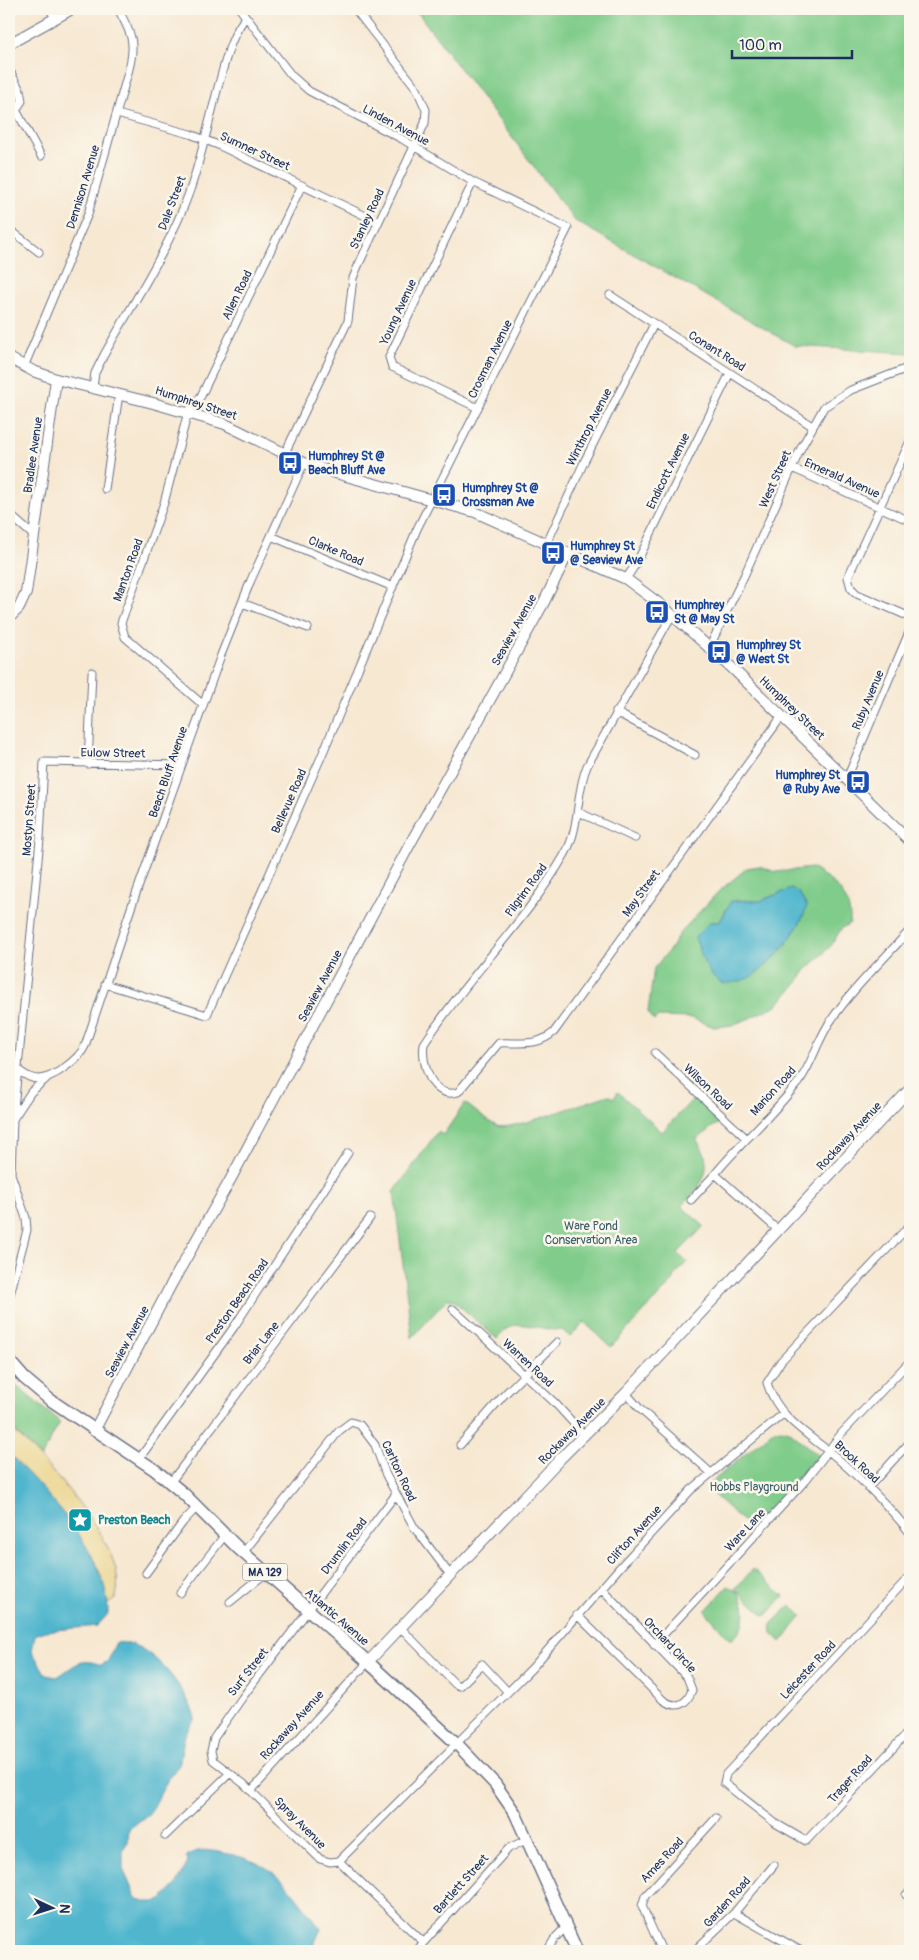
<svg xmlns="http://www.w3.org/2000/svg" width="919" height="1960" font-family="Pangolin,sans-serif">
	<rect width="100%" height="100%" fill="#fbf7ec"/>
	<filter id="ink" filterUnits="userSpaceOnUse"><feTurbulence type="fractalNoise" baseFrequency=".02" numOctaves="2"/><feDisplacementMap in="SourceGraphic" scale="10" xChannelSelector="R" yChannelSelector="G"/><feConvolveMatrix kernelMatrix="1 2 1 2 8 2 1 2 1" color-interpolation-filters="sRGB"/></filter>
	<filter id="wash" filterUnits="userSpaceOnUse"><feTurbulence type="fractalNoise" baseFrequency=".0096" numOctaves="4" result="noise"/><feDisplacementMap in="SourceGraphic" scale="20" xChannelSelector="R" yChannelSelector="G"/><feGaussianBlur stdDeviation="1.12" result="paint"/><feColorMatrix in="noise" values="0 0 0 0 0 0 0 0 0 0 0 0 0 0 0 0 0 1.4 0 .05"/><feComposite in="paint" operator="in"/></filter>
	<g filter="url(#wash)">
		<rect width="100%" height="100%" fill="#f7e8d2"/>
		<path fill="#80cc8a" stroke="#4e7e74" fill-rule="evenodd" d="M415,9H910V353L795,346L575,221Z
			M759,866L775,872L812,868C835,883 851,895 850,923L841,929L831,946L805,971L795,986L777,1005L750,1018L732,1025L714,1027L692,1018L658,1017L654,1021L648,1012L654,968L671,948L679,934L718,892L747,868ZM791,889L804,915L781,952L755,974L699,949L695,937L710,922H720L726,909L736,900L760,901Z
			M618,1092L662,1132L695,1097L722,1123C708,1126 707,1135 696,1139C716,1166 704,1185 681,1206L704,1226L678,1253L687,1262L673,1277L674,1280L611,1347L584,1322L570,1337L562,1330C546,1332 522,1319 508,1328C504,1330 500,1336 497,1339L453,1300L447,1299L412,1338L394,1192L438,1131L443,1135L465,1103C475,1110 486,1121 497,1126C510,1132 590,1100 609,1095L614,1098Z
			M9,1380L60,1422L41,1458L9,1424Z
			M782,1429L789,1431L820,1457L806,1476L755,1532L715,1496V1493L707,1486L768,1435L775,1430Z
			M753,1569L784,1596L766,1616L735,1589Z
			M728,1586C731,1588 735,1590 738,1593C750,1606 745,1633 730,1640L705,1611Z
			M791,1605L802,1616L781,1642L772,1633L771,1624Z"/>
		<path fill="#eeda9e" stroke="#84847e" d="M9,1425C41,1461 134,1547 115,1599L108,1604C97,1541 49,1499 9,1453Z"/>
		<path fill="#4fb6ce" stroke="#357296" d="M791,889L799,893L807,906C800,930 770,969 746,979C739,982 730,983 723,984C704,972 703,957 695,937L710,922H720L731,901H760Z
			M9,1453C47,1494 109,1554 108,1614L97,1626L45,1631L35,1635L32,1651L46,1675L57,1677C74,1667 79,1656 101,1665L108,1661L116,1643C148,1637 188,1691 195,1718L185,1735L179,1765L168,1779L151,1812L129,1829L128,1842L123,1849V1869L136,1898L144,1902H154L161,1900L177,1884L188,1862L186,1857C195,1848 207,1850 219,1852C280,1863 285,1884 321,1929L311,1951H9Z"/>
	</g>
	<g filter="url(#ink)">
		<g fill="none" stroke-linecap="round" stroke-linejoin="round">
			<defs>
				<path id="street" d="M50,9L55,18
					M9,69L20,90L22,101L16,110L9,116
					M16,110L41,156
					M117,114L190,134L218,145L378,222
					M473,182L389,357L392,367L478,408
					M9,229L39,252
					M610,295L812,426
					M24,367L88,214L129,69C136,41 131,33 118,9
					M93,387L95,373L104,355C133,302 168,251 189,193C201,159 209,122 218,87C225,63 230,36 246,17
					M910,441L848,577L851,588L857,594L910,617
					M285,453L348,321L353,278L358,266L425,123L426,110L417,89L355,9
					M792,468L910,521
					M105,489L119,394
					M9,514L34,536
					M271,536L393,587
					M547,543L585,460L654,324
					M626,579L637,562L730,373
					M242,603L308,628
					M672,615L587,766C575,794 581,826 565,854C526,922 467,977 424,1044C421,1064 432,1100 458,1092L499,1043C520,1042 537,1047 554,1032L782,716
					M709,648L744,576L801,448L824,407L851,390L910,367
					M202,704L125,637L121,623L164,503L188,412L201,396L302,185
					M616,712L695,755
					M88,764L92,672
					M847,778L910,630
					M578,812L635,838
					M105,984L207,1015L322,755L417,529L568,228L473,182L402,139L309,91L291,75L240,9
					M655,1053L746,1138
					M17,1069C23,1074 30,1079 38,1079C53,1079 79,1059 85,1046L131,908L221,655L251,580L304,463
					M13,1119L40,839L44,762L182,765
					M691,1200L715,1174
					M910,1225L781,1361L767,1383C778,1419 810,1435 837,1458C863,1481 889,1506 910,1533
					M778,1230L715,1174C742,1141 775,1113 800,1080C813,1062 818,1038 832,1019C854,987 884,959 910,930
					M9,1298L27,1230L26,1218L11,1174L13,1119L31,1092L47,1078
					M453,1309L555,1403L585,1436
					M626,1393L640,1409L711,1473
					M460,1445L504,1395L557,1342
					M139,1459L234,1327L348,1153
					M170,1483L370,1218
					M868,1488L910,1442
					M243,1553L339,1431L351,1422L360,1425L375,1445L386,1475L414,1527L451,1576
					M146,1573L183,1522L197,1507
					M910,1576L726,1774L724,1783L775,1823L806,1841L910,1730
					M180,1593L225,1535
					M230,1602L266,1573
					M577,1615L663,1700C677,1710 687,1704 692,1690L687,1677L601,1588
					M400,1627L455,1684L460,1686L482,1664L508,1692
					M654,1645L805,1481L841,1434L910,1361
					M251,1791L368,1662
					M165,1836L230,1773
					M339,1861L532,1668L620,1567L691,1490L783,1414
					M339,1861L330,1862L320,1859L244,1784L213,1760L211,1751L214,1738L242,1698L396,1494
					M339,1861L423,1942
					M906,1895L910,1891
					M734,1913L801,1951
					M416,1951L509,1848L528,1839
					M547,1951L555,1938L566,1927
					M662,1951L642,1906L645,1896L716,1818
					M694,1951L734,1913L774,1865"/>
				<path id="secondary" d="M9,44L72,9
					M9,358L33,371L56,379L153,403L225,424L304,463L332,472L475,512L626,579L661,605L730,666L910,841
					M9,618L19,608L26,593L56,379
					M94,1431L172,1283L228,1184L410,844L544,602L568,553
					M368,1662L561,1458L626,1393L910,1089"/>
				<path id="primary" d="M9,1361L24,1378L49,1399L155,1470L184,1494L238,1548L368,1662L456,1743L495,1784L515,1813L577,1951"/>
			</defs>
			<use href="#street" stroke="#687087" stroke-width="9"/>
			<use href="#secondary" stroke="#687087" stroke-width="12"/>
			<use href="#primary" stroke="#687087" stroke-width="14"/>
			<use href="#street" stroke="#fff" stroke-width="7"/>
			<use href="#secondary" stroke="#fff" stroke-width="10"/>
			<use href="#primary" stroke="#fff" stroke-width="11"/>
		</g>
	</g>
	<defs>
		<symbol id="bus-square" viewBox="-11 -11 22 22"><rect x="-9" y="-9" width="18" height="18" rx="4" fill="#1a4fb4" stroke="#fbf7ec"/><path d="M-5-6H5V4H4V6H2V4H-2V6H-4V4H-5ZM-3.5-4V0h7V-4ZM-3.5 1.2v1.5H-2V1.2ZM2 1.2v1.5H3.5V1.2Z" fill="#fff"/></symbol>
		<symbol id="sight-square" viewBox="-11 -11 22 22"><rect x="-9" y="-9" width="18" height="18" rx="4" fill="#0f9aa8" stroke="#fbf7ec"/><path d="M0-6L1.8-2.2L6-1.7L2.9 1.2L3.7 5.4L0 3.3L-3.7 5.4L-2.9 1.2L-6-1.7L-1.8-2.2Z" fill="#fff"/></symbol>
	</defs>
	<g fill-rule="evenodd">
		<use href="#bus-square" x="276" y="449" width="28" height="28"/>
		<use href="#bus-square" x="430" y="481" width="28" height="28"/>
		<use href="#bus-square" x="539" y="539" width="28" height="28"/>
		<use href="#bus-square" x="643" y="598" width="28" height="28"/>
		<use href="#bus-square" x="705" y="638" width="28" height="28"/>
		<use href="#bus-square" x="844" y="768" width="28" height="28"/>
		<use href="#sight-square" x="66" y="1506" width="28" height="28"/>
	</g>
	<g text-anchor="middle" stroke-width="5" stroke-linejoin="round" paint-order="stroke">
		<rect fill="#fbf7ec" stroke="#5e6b89" stroke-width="1" x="242.5" y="1563.5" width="45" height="17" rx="4"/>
		<g font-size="11" font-weight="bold" fill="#1b2f5e">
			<text x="265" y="1576">MA 129</text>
		</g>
		<g font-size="12" fill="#1b2f5e" stroke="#fbf7ec">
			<text transform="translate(396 125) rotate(28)" y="4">Linden Avenue</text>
			<text transform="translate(255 151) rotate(25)" y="4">Sumner Street</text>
			<text transform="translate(83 187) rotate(-73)" y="4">Dennison Avenue</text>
			<text transform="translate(172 203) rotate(-69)" y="4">Dale Street</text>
			<text transform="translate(367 219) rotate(-65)" y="4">Stanley Road</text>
			<text transform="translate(237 295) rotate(-64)" y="4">Allen Road</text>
			<text transform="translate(398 312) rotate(-65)" y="4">Young Avenue</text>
			<text transform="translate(717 351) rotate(32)" y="4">Conant Road</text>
			<text transform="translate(490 359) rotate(-64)" y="4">Crosman Avenue</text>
			<text transform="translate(196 403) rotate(18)" y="4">Humphrey Street</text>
			<text transform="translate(589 427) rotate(-63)" y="4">Winthrop Avenue</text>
			<text transform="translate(33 455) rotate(-82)" y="4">Bradlee Avenue</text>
			<text transform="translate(668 471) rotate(-64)" y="4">Endicott Avenue</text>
			<text transform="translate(842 478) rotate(24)" y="4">Emerald Avenue</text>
			<text transform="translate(775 479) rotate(-66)" y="4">West Street</text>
			<text transform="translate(336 551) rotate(23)" y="4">Clarke Road</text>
			<text transform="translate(128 570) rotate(-70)" y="4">Manton Road</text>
			<text transform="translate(514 630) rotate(-61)" y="4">Seaview Avenue</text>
			<text transform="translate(868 700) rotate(-67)" y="4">Ruby Avenue</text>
			<text transform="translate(792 708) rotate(44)" y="4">Humphrey Street</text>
			<text transform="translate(113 753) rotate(1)" y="4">Eulow Street</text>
			<text transform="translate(168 772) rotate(-71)" y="4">Beach Bluff Avenue</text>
			<text transform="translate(289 801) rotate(-66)" y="4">Bellevue Road</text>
			<text transform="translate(29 820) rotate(-86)" y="4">Mostyn Street</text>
			<text transform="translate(526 890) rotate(-54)" y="4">Pilgrim Road</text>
			<text transform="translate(641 893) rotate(-54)" y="4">May Street</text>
			<text transform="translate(320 986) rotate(-62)" y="4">Seaview Avenue</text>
			<text transform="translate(708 1087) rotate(43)" y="4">Wilson Road</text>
			<text transform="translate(773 1091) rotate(-48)" y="4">Marion Road</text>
			<text transform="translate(849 1136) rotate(-47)" y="4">Rockaway Avenue</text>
			<text transform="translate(237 1301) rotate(-55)" y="4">Preston Beach Road</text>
			<text transform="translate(127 1342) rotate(-62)" y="4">Seaview Avenue</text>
			<text transform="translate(261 1343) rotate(-52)" y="4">Briar Lane</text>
			<text transform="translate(528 1363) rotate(43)" y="4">Warren Road</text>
			<text transform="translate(572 1431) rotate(-45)" y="4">Rockaway Avenue</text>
			<text transform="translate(857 1462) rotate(43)" y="4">Brook Road</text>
			<text transform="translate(399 1471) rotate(65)" y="4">Carlton Road</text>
			<text transform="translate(745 1530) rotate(-47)" y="4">Ware Lane</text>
			<text transform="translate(634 1535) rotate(-48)" y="4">Clifton Avenue</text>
			<text transform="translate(344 1546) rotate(-53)" y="4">Drumlin Road</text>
			<text transform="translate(337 1617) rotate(41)" y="4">Atlantic Avenue</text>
			<text transform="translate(670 1645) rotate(47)" y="4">Orchard Circle</text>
			<text transform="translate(808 1670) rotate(-47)" y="4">Leicester Road</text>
			<text transform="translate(248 1672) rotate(-52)" y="4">Surf Street</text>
			<text transform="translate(292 1725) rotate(-48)" y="4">Rockaway Avenue</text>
			<text transform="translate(850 1779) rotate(-48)" y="4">Trager Road</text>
			<text transform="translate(300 1823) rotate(45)" y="4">Spray Avenue</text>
			<text transform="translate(662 1860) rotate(-47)" y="4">Ames Road</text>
			<text transform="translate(461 1884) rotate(-48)" y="4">Bartlett Street</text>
			<text transform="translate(727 1902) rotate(-48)" y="4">Garden Road</text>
		</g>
		<g font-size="12" font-weight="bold" fill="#164399" stroke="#fbf7ec" text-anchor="start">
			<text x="308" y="460">Humphrey St @<tspan x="308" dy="14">Beach Bluff Ave</tspan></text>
			<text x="462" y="492">Humphrey St @<tspan x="462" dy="14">Crossman Ave</tspan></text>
			<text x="570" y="550">Humphrey St<tspan x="570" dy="14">@ Seaview Ave</tspan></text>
			<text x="674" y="609">Humphrey<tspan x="674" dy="14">St @ May St</tspan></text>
			<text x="736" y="649">Humphrey St<tspan x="736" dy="14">@ West St</tspan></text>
			<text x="840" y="779" text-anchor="end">Humphrey St<tspan x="840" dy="14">@ Ruby Ave</tspan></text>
		</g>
		<g font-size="12" fill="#395e6b" stroke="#fbf7ec">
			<text x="591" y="1230">Ware Pond<tspan x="591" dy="14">Conservation Area</tspan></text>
			<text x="754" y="1491">Hobbs Playground</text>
		</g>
		<g font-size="12" font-weight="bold" fill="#0d838f" stroke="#fbf7ec" text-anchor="start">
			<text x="98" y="1524">Preston Beach</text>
		</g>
	</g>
	<rect width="919" height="1960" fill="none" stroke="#fbf7ec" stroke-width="30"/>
	<g transform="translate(52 1908) rotate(94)" stroke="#fbf7ec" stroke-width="4" paint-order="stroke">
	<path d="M0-4L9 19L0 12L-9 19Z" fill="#1b2f5e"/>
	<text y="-8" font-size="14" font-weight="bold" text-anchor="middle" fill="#1b2f5e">N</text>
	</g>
	<path d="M732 50v8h120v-8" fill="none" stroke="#1b2f5e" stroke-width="2.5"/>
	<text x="739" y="50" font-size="15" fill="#1b2f5e" stroke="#fbf7ec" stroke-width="4" paint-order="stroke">100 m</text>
</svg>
